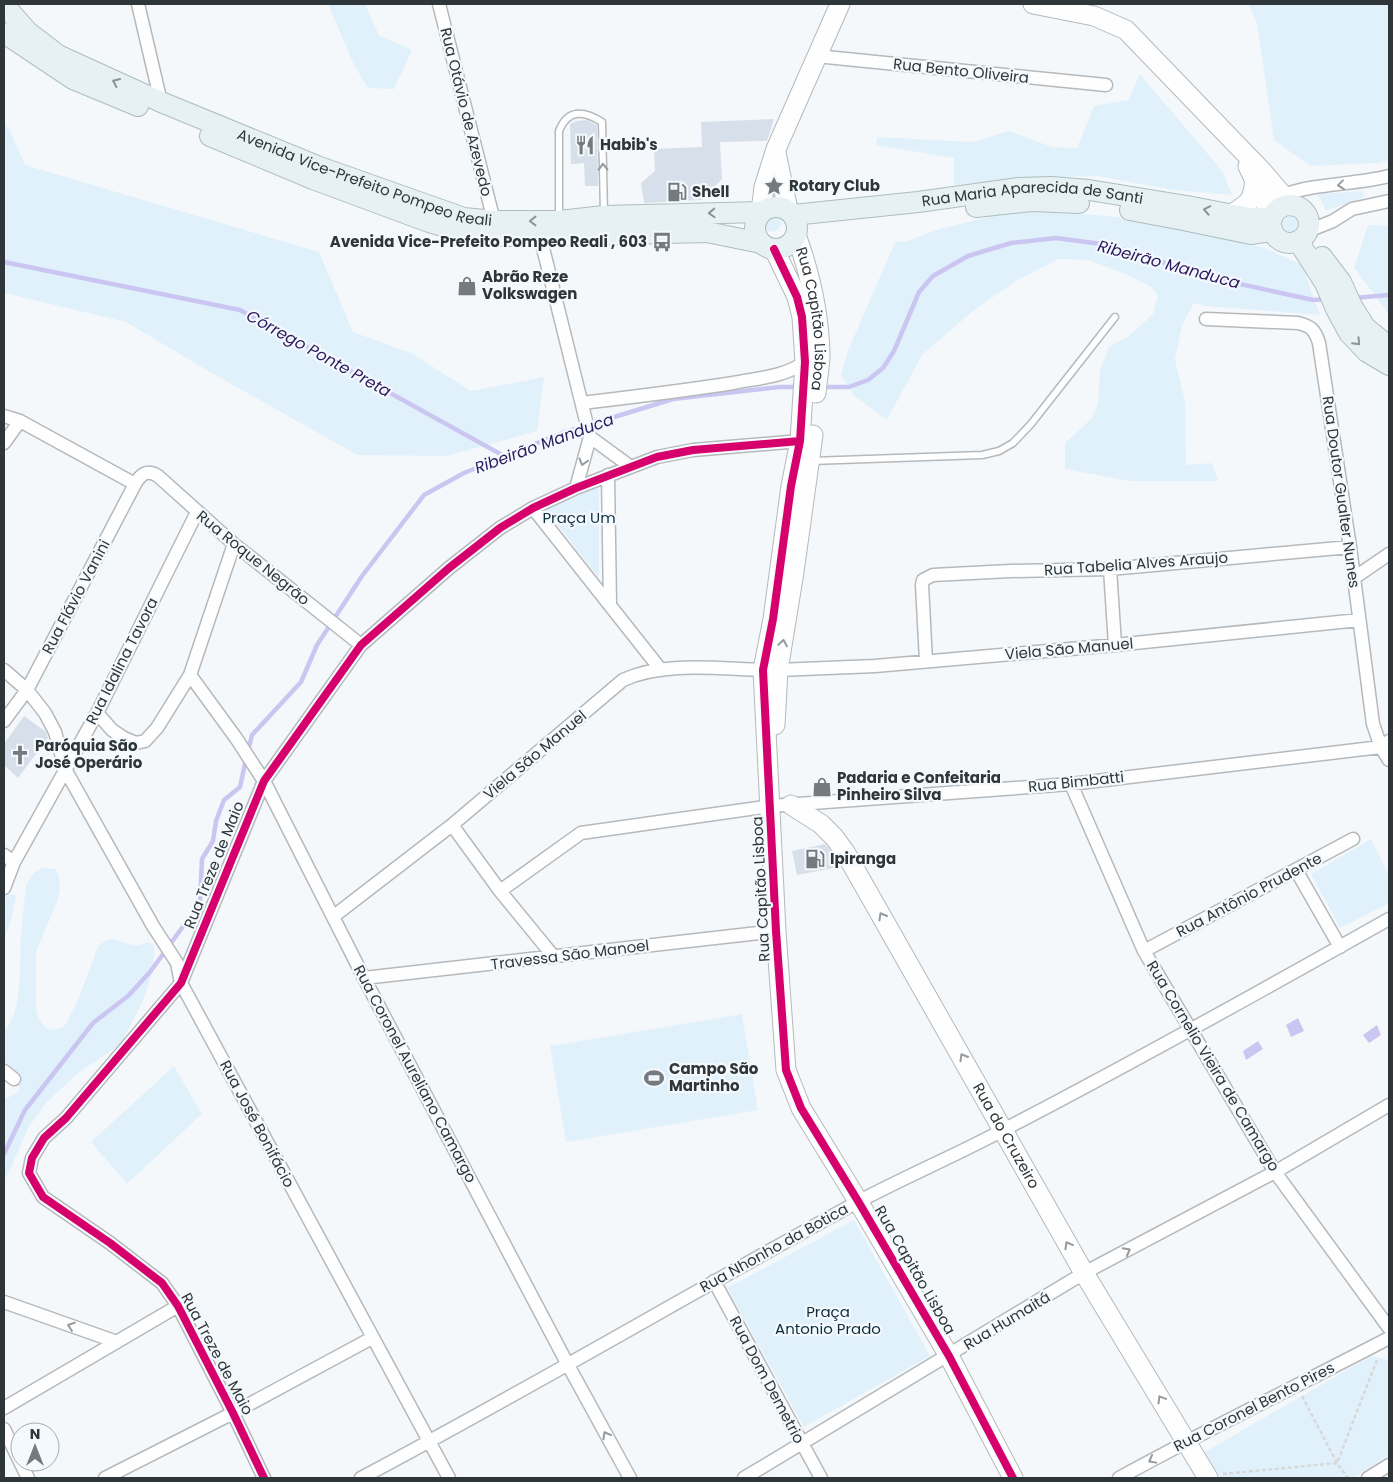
<svg xmlns="http://www.w3.org/2000/svg" width="1393" height="1482" font-family="Poppins,sans-serif">
	<rect width="100%" height="100%" fill="#f5f8fb"/>
	<path fill="#e1f1fb" d="M328,4H365L379,35L412,50L394,89L368,88L354,65Z
		M1248,4H1389V160L1378,163L1310,166L1274,140L1257,24Z
		M1140,74L1223,172L1232,195L1173,190L1097,176L1036,178L954,185V158L876,145L877,137L972,142L1009,131L1052,147L1077,148L1094,106L1128,100Z
		M4,123L10,131L25,165L319,252L353,332L411,353L471,391L544,377L537,431L447,456L357,455L210,372L126,322L4,293Z
		M1362,191L1364,195L1362,198L1326,211L1318,194Z
		M1043,210L1117,217L1162,227L1219,236L1265,248L1302,265L1320,315L1205,306L1194,303L1182,325L1175,360L1185,402L1186,465L1212,463L1218,481H1130L1065,469V443L1092,418L1098,404L1100,370L1109,347L1130,335L1153,314L1158,295L1150,286L1128,275L1088,260L1058,259L1016,281L973,311L922,355L887,420L854,396L841,375L847,353L895,242L908,241L936,230L1008,212Z
		M763 223a9 9 0 1 1 18 0a9 9 0 1 1-18 0Z
		M1282 225a9 9 0 1 1 18 0a9 9 0 1 1-18 0Z
		M1368,225L1389,226V314L1354,268Z
		M599,486V578L545,509Z
		M1371,839L1389,875V903L1340,928L1311,874Z
		M43,868L56,869L59,876L60,889L57,902L36,952V1007C37,1017 41,1025 50,1030L63,1027L67,1022L79,997L98,947C112,932 117,942 132,945C137,946 143,944 148,942L154,945V958L151,977L142,1003L120,1045L78,1073L46,1103L28,1128L10,1170L4,1180V1100L16,1093L20,1088L11,1072L4,1067V1031C24,1010 19,963 21,936C22,920 24,903 26,886C29,877 35,871 43,868Z
		M8,894L16,895L11,921L4,939V899Z
		M742,1014L758,1110L566,1142L550,1046Z
		M174,1066L202,1114L127,1184L91,1142Z
		M854,1220L930,1356L804,1427L727,1288Z
		M1371,1356L1389,1360V1455L1353,1478H1220L1205,1452Z"/>
	<path fill="#cac6f1" d="M1298,1018L1304,1031L1291,1037L1286,1025Z
		M1377,1025L1381,1035L1369,1043L1363,1035Z
		M1258,1041L1263,1049L1246,1060L1243,1051Z"/>
	<g fill="none" stroke-linecap="round" stroke-linejoin="round">
		<path stroke="#cac6f1" stroke-width="4.5" d="M4,262L240,310L504,456
			M1354,298L1389,295
			M821,387H849L868,380L883,368L894,351L919,292L933,276L968,256L1011,243L1056,238L1109,245L1208,277L1313,300L1327,299
			M248,751L252,735L301,682L317,645L362,576L424,495L464,473L562,433L673,399L779,387H798
			M4,1154L25,1110L93,1023L128,996L150,972L200,903L202,859L213,841L216,821L224,800L240,787L246,759"/>
	</g>
	<path fill="#d7dfeb" d="M774,119L767,141L720,142L722,179L702,200L644,203L641,183L655,171L654,149L702,147L701,122Z
		M587,120L597,125L598,186H585L584,163L571,164L570,124L576,121Z
		M24,716L46,732L48,738L18,778L4,765V744Z
		M825,844L836,858L839,867L797,875L792,851Z"/>
	<g fill="none" stroke-linecap="round" stroke-linejoin="round">
		<defs>
			<path id="lane" d="M559,219V131C568,108 585,111 602,122L604,214
				M811,461L982,455L999,451L1013,443L1031,424L1115,317"/>
			<path id="street" d="M138,4L161,102
				M439,4L494,221
				M816,56L1106,85
				M1283,195C1316,183 1354,185 1389,176
				M1308,231L1333,221L1352,209L1389,201
				M540,236L590,437L576,488
				M1206,319L1298,323C1311,326 1315,330 1319,343L1350,547L1373,724L1381,747L1389,760
				M582,403C632,397 683,391 733,383C758,378 784,377 805,362
				M4,416L20,421L135,484
				M590,437L631,467
				M4,443L20,421
				M608,475L610,604
				M533,508L661,670
				M1110,569L1115,645
				M1354,578L1389,554
				M926,661L922,585L923,580L933,575L1010,571L1110,569L1350,547
				M4,670L27,690L45,713L55,732L66,771L153,926L177,963L181,983L449,1478
				M778,670L875,666L1115,645L1359,620
				M190,675L236,738L264,781L364,978L568,1365L630,1478
				M97,713L112,730L124,738L136,743L145,741L157,728L190,675L234,544
				M4,721L27,690L135,484C141,474 147,469 158,476L234,544L361,645
				M1071,784L1144,951L1275,1172L1389,1328
				M452,825L500,891L554,957
				M4,855L14,862
				M1296,870L1340,947
				M4,888L14,862L97,713L197,512
				M500,891L581,833L771,806L1071,784L1381,747L1389,741
				M334,916L452,825L623,680C664,661 719,669 763,670
				M1144,951L1353,839
				M364,978L776,931
				M4,1071L14,1079
				M714,1281L821,1478
				M4,1302L117,1342
				M4,1408L178,1306
				M4,1429L28,1478
				M105,1478L233,1413L372,1338
				M264,1478L233,1413L178,1306L162,1283L110,1243L43,1197L29,1173L32,1158L44,1138L66,1118L181,983L264,781L361,645L449,568L500,528L533,508L576,488L657,457L693,450L800,441
				M361,1478C527,1390 689,1294 854,1204C904,1177 957,1155 1007,1128C1136,1061 1263,990 1389,919
				M744,1478L1084,1273L1275,1172L1389,1105
				M1119,1478C1208,1429 1299,1385 1389,1338
				M1368,1478L1389,1465"/>
			<g id="secondary">
				<path d="M1033,4L1094,16L1126,30L1262,171L1292,206"/>
				<path d="M776,153L788,210"/>
				<path d="M1248,166L1272,218"/>
				<path d="M761,212L764,187L776,149L840,4"/>
				<path d="M1232,214C1250,202 1252,203 1255,180"/>
				<path id="s1" d="M796,235C810,273 819,313 820,354C820,367 817,380 816,393"/>
				<path d="M774,249L797,297L802,317L805,362L800,441L791,486L773,619L763,670L776,931L786,1070L801,1108L858,1201L949,1356L1013,1478"/>
				<path d="M775,725L778,670L794,572L813,435"/>
				<path id="s2" d="M791,805L821,824L834,837L845,852L1084,1273L1208,1478"/>
			</g>
			<g id="primary">
				<path id="s3" d="M4,5L28,32L58,55L161,102L317,166L464,218L494,221H559L604,216L761,212"/>
				<path d="M4,33L73,79L138,106"/>
				<path d="M210,136L313,179L429,222L459,231L491,236H540L707,232L761,243"/>
				<circle cx="1290" cy="224" r="19"/>
				<circle cx="776" cy="228" r="21"/>
				<path d="M976,207L1032,201L1079,203"/>
				<path d="M1130,210L1183,220L1251,234L1272,231"/>
				<path id="s4" d="M793,215L918,202L1019,188L1051,187L1089,190L1187,206L1249,218H1272"/>
				<path d="M1298,241L1325,283L1336,309L1349,333L1367,352L1389,365"/>
				<path d="M1322,257L1341,282L1352,306L1365,327L1382,341L1389,345"/>
			</g>
		</defs>
		<use href="#lane" stroke="#b5b9bc" stroke-width="9"/>
		<use href="#street" stroke="#b5b9bc" stroke-width="15"/>
		<use href="#secondary" stroke="#b5b9bc" stroke-width="21"/>
		<use href="#primary" stroke="#acbdc0" stroke-width="22"/>
		<path stroke="#d6d8da" stroke-width="2.5" stroke-dasharray="4 2.5" stroke-linecap="butt" d="M1302,1396L1337,1463L1377,1360
			M1223,1474L1337,1463L1348,1478"/>
		<use href="#lane" stroke="#fefefe" stroke-width="6"/>
		<use href="#street" stroke="#fefefe" stroke-width="12"/>
		<use href="#secondary" stroke="#fefefe" stroke-width="19"/>
		<use href="#primary" stroke="#e7f0f2" stroke-width="20"/>
		<defs>
			<path id="cycleway" d="M774,249L797,297L802,317L805,362L800,441L791,486L773,619L763,670L776,931L786,1070L801,1108L858,1201L949,1356L1013,1478
				M264,1478L233,1413L178,1306L162,1283L110,1243L43,1197L29,1173L32,1158L44,1138L66,1118L181,983L264,781L361,645L449,568L500,528L533,508L576,488L657,457L693,450L800,441"/>
		</defs>
		<use href="#cycleway" stroke="#f3f9fd" stroke-width="11"/>
		<use href="#cycleway" stroke="#d6006c" stroke-width="8"/>
	</g>
	<defs><path id="oneway-chevron" d="M-2-3.5L2.5 0L-2 3.5" fill="none" stroke-width="1.6" stroke-linecap="round" stroke-linejoin="round" transform="scale(1.25)"/></defs>
	<g stroke="#8b9396">
		<use href="#oneway-chevron" transform="translate(116 82) rotate(-155)"/>
		<use href="#oneway-chevron" transform="translate(1207 210) rotate(-169)"/>
		<use href="#oneway-chevron" transform="translate(712 213) rotate(178)"/>
		<use href="#oneway-chevron" transform="translate(533 221) rotate(180)"/>
		<use href="#oneway-chevron" transform="translate(1357 342) rotate(47)"/>
	</g>
	<g stroke="#969a9c">
		<use href="#oneway-chevron" transform="translate(603 167) rotate(-91)"/>
		<use href="#oneway-chevron" transform="translate(1341 185) rotate(173)"/>
		<use href="#oneway-chevron" transform="translate(583 462) rotate(105)"/>
		<use href="#oneway-chevron" transform="translate(783 643) rotate(-81)"/>
		<use href="#oneway-chevron" transform="translate(882 916) rotate(-120)"/>
		<use href="#oneway-chevron" transform="translate(963 1057) rotate(-120)"/>
		<use href="#oneway-chevron" transform="translate(1068 1245) rotate(-119)"/>
		<use href="#oneway-chevron" transform="translate(1127 1251) rotate(-28)"/>
		<use href="#oneway-chevron" transform="translate(71 1326) rotate(-161)"/>
		<use href="#oneway-chevron" transform="translate(1161 1399) rotate(-121)"/>
		<use href="#oneway-chevron" transform="translate(606 1435) rotate(-119)"/>
		<use href="#oneway-chevron" transform="translate(1152 1460) rotate(151)"/>
	</g>
	<defs>
		<symbol id="restaurant-bare" viewBox="-9 -9 18 18"><path d="M-5-6h1v4h1v-4h1v4h1v-4h1v5L-1.5 .5V6h-2V.5L-5-1ZM5-6V6H3V1.5H1.5Q1.5-4 5-6Z" fill="#747a7e" stroke="#f3f9fd" stroke-width="2.5" paint-order="stroke"/></symbol>
		<symbol id="sight-bare" viewBox="-9 -9 18 18"><path d="M0-6L1.8-2.2L6-1.7L2.9 1.2L3.7 5.4L0 3.3L-3.7 5.4L-2.9 1.2L-6-1.7L-1.8-2.2Z" fill="#747a7e" stroke="#f3f9fd" stroke-width="2.5" paint-order="stroke"/></symbol>
		<symbol id="fuel-bare" viewBox="-9 -9 18 18"><path d="M-5.5-6h7V0h2V4h1.3V-2.5L3-4.5l.8-.8L6-3V5H2.5V1h-1V6h-7ZM-4.2-4.7v3.2H.2V-4.7Z" fill="#747a7e" stroke="#f3f9fd" stroke-width="2.5" paint-order="stroke"/></symbol>
		<symbol id="bus-bare" viewBox="-9 -9 18 18"><path d="M-5-6H5V4H4V6H2V4H-2V6H-4V4H-5ZM-3.5-4V0h7V-4ZM-3.5 1.2v1.5H-2V1.2ZM2 1.2v1.5H3.5V1.2Z" fill="#747a7e" stroke="#f3f9fd" stroke-width="2.5" paint-order="stroke"/></symbol>
		<symbol id="shop-bare" viewBox="-9 -9 18 18"><path d="M-5-2.5h2.3a2.7 3.5 0 0 1 5.4 0H5L5.5 6h-11ZM-1.5-2.5h3a1.5 2.3 0 0 0-3 0Z" fill="#747a7e" stroke="#f3f9fd" stroke-width="2.5" paint-order="stroke"/></symbol>
		<symbol id="church-bare" viewBox="-9 -9 18 18"><path d="M-1.2-6h2.4v3.5h3.3v2.4h-3.3V6h-2.4V-.1h-3.3v-2.4h3.3Z" fill="#747a7e" stroke="#f3f9fd" stroke-width="2.5" paint-order="stroke"/></symbol>
		<symbol id="stadium-bare" viewBox="-9 -9 18 18"><path d="M0-5a6.5 5 0 1 0 0 10a6.5 5 0 1 0 0-10ZM-3.5-1.8h7v3.6h-7Z" fill="#747a7e" stroke="#f3f9fd" stroke-width="2.5" paint-order="stroke"/></symbol>
	</defs>
	<g fill-rule="evenodd">
		<use href="#restaurant-bare" x="571" y="131" width="28" height="28"/>
		<use href="#sight-bare" x="760" y="172" width="28" height="28"/>
		<use href="#fuel-bare" x="663" y="178" width="28" height="28"/>
		<use href="#bus-bare" x="648" y="228" width="28" height="28"/>
		<use href="#shop-bare" x="453" y="272" width="28" height="28"/>
		<use href="#church-bare" x="6" y="741" width="28" height="28"/>
		<use href="#shop-bare" x="808" y="773" width="28" height="28"/>
		<use href="#fuel-bare" x="801" y="845" width="28" height="28"/>
		<use href="#stadium-bare" x="640" y="1064" width="28" height="28"/>
	</g>
	<g text-anchor="middle" stroke-width="4.5" stroke-linejoin="round" paint-order="stroke">
		<g font-size="15" fill="#2f363a" stroke="#f3f9fd">
			<text transform="translate(961 71) rotate(6)" y="5">Rua Bento Oliveira</text>
			<text transform="translate(466 112) rotate(76)" y="5">Rua Otávio de Azevedo</text>
			<text dy="5" stroke="none"><textPath href="#s3" startOffset="405">Avenida Vice-Prefeito Pompeo Reali</textPath></text>
			<text dy="5" stroke="none"><textPath href="#s4" startOffset="241">Rua Maria Aparecida de Santi</textPath></text>
			<text dy="5" stroke="none"><textPath href="#s1" startOffset="86">Rua Capitão Lisboa</textPath></text>
			<text transform="translate(1341 492) rotate(82)" y="5">Rua Doutor Gualter Nunes</text>
			<text transform="translate(253 558) rotate(39)" y="5">Rua Roque Negrão</text>
			<text transform="translate(1136 564) rotate(-4)" y="5">Rua Tabelia Alves Araujo</text>
			<text transform="translate(76 597) rotate(-62)" y="5">Rua Flávio Vanini</text>
			<text transform="translate(1069 649) rotate(-5)" y="5">Viela São Manuel</text>
			<text transform="translate(122 661) rotate(-63)" y="5">Rua Idalina Tavora</text>
			<text transform="translate(535 755) rotate(-40)" y="5">Viela São Manuel</text>
			<text transform="translate(1076 782) rotate(-6)" y="5">Rua Bimbatti</text>
			<text transform="translate(214 865) rotate(-68)" y="5">Rua Treze de Maio</text>
			<text transform="translate(761 889) rotate(-93)" y="5">Rua Capitão Lisboa</text>
			<text transform="translate(1249 895) rotate(-28)" y="5">Rua Antônio Prudente</text>
			<text transform="translate(570 955) rotate(-7)" y="5">Travessa São Manoel</text>
			<text transform="translate(1213 1066) rotate(59)" y="5">Rua Cornelio Vieira de Camargo</text>
			<text transform="translate(415 1074) rotate(62)" y="5">Rua Coronel Aureliano Camargo</text>
			<text transform="translate(257 1124) rotate(62)" y="5">Rua José Bonifácio</text>
			<text dy="5" stroke="none"><textPath href="#s2" startOffset="399">Rua do Cruzeiro</textPath></text>
			<text transform="translate(774 1248) rotate(-29)" y="5">Rua Nhonho da Botica</text>
			<text transform="translate(915 1270) rotate(60)" y="5">Rua Capitão Lisboa</text>
			<text transform="translate(1007 1321) rotate(-31)" y="5">Rua Humaitá</text>
			<text transform="translate(217 1354) rotate(62)" y="5">Rua Treze de Maio</text>
			<text transform="translate(767 1380) rotate(62)" y="5">Rua Dom Demetrio</text>
			<text transform="translate(1254 1407) rotate(-27)" y="5">Rua Coronel Bento Pires</text>
		</g>
		<g font-size="15" font-weight="bold" fill="#2f363a" stroke="#f3f9fd" text-anchor="start">
			<text x="600" y="150">Habib's</text>
			<text x="789" y="191">Rotary Club</text>
			<text x="692" y="197">Shell</text>
			<text x="647" y="247" text-anchor="end">Avenida Vice-Prefeito Pompeo Reali , 603</text>
			<text x="482" y="282">Abrão Reze<tspan x="482" dy="17">Volkswagen</tspan></text>
			<text x="35" y="751">Paróquia São<tspan x="35" dy="17">José Operário</tspan></text>
			<text x="837" y="783">Padaria e Confeitaria<tspan x="837" dy="17">Pinheiro Silva</tspan></text>
			<text x="830" y="864">Ipiranga</text>
			<text x="669" y="1074">Campo São<tspan x="669" dy="17">Martinho</tspan></text>
		</g>
		<g font-size="15" fill="#0e2d3d" stroke="#f3f9fd">
			<text x="579" y="523">Praça Um</text>
			<text x="828" y="1317">Praça<tspan x="828" dy="17">Antonio Prado</tspan></text>
		</g>
		<g font-size="16" font-style="italic" fill="#2d195e" stroke="#f3f9fd">
			<text transform="translate(1169 264) rotate(15)" y="6">Ribeirão Manduca</text>
			<text transform="translate(319 353) rotate(29)" y="6">Córrego Ponte Preta</text>
			<text transform="translate(544 443) rotate(-20)" y="6">Ribeirão Manduca</text>
		</g>
	</g>
	<rect width="1393" height="1482" fill="none" stroke="#2f363a" stroke-width="10"/>
	<g transform="translate(35 1447)"><circle r="24" fill="#f3f9fd" stroke="#a5abaf"/>
	<path d="M0-4L9 19L0 12L-9 19Z" fill="#747a7e"/>
	<text y="-8" font-size="14" font-weight="bold" text-anchor="middle" fill="#2f363a">N</text>
	</g>
</svg>
